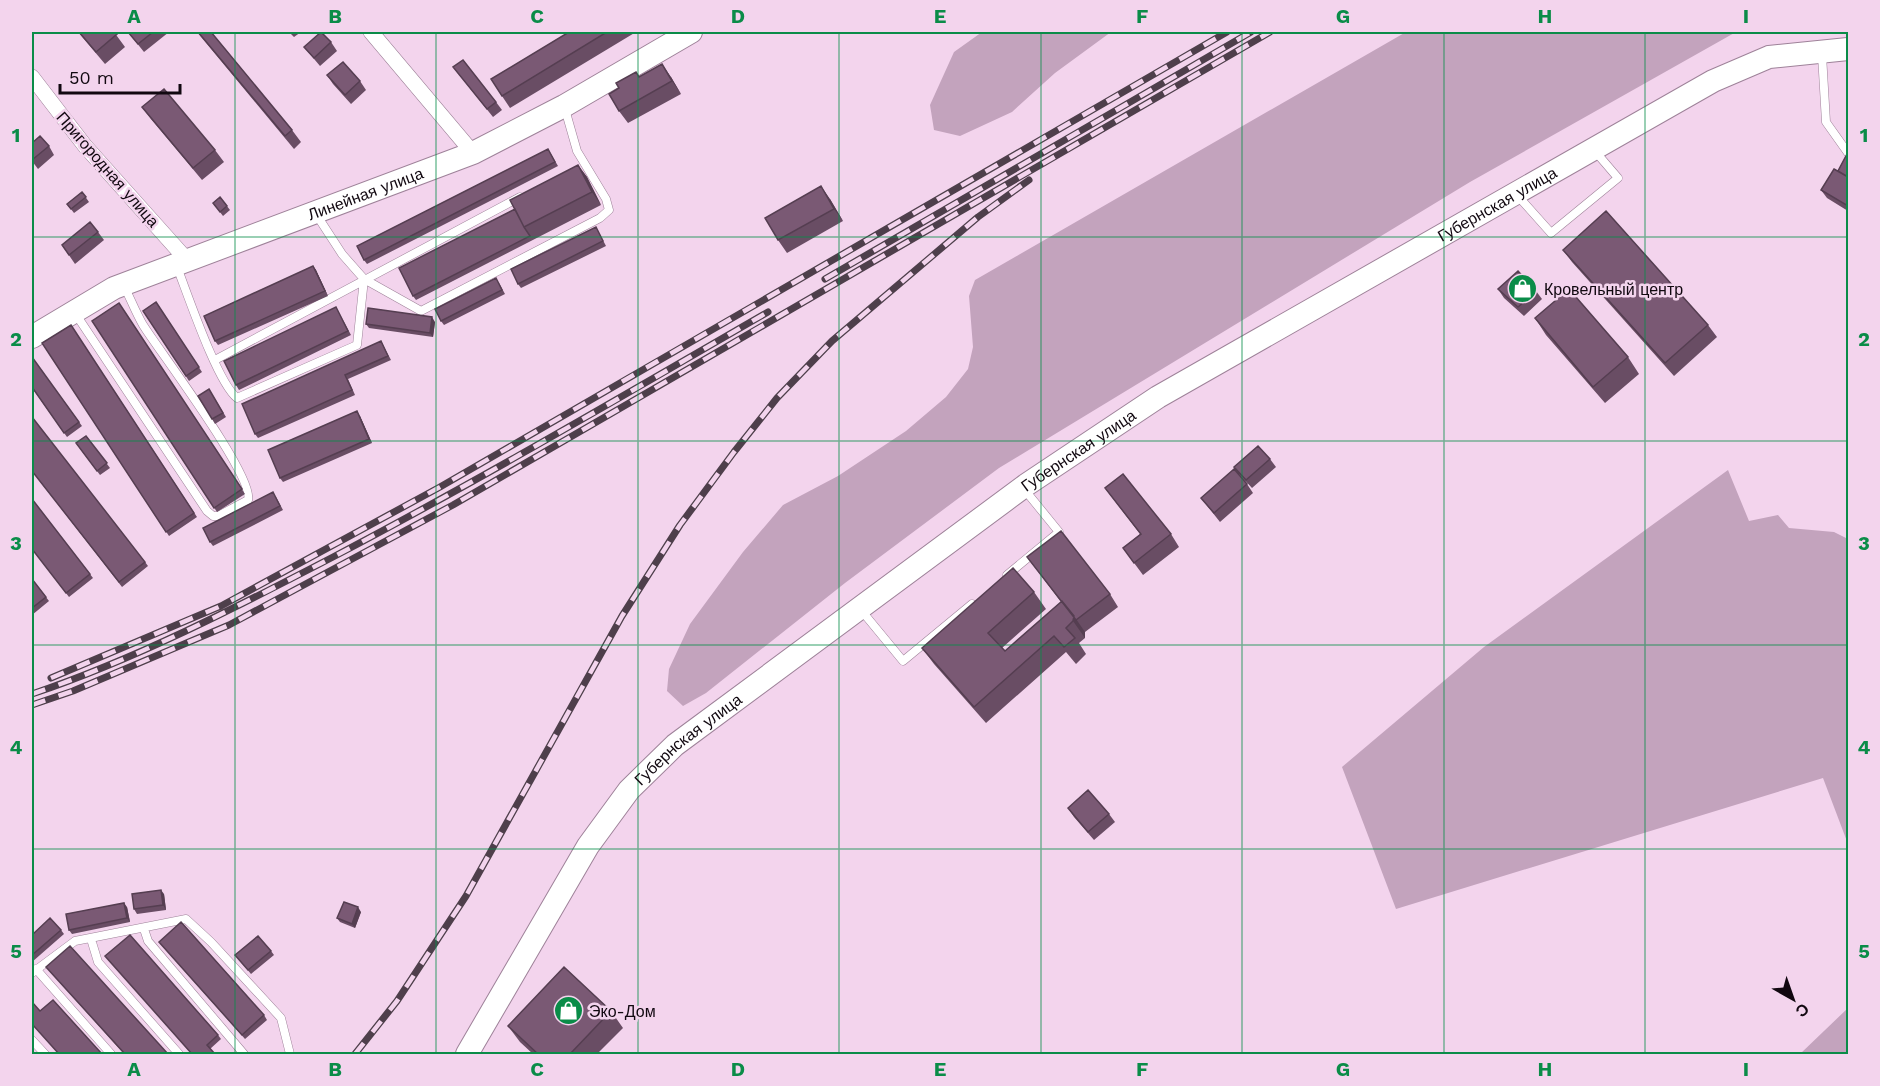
<svg xmlns="http://www.w3.org/2000/svg" width="1880" height="1086" font-family="'Work Sans',sans-serif">
	<rect width="100%" height="100%" fill="#f3d4ed"/>
	<path fill="#c3a3bd" d="M982,32H1111L1055,73L1012,112L960,136L934,130L930,105L954,52Z
		M1406,32H1736L1470,182L999,468L845,583L706,693L683,706L667,691L669,669L690,624L743,552L783,505L838,476L906,431L946,397L968,369L973,347L969,296L975,280Z
		M1728,470L1749,521L1778,515L1789,528L1834,532L1848,539V844L1823,778L1396,909L1342,767L1484,647Z
		M1848,1008V1054H1800Z"/>
	<g fill="none" stroke-linecap="round" stroke-linejoin="round">
		<defs>
			<path id="lane" d="M1822,55L1826,122L1848,153
				M1517,195L1551,233L1618,178L1594,150
				M316,214L342,254L364,279L421,311L600,218L609,210L606,199L577,151L565,109
				M177,267C188,295 217,382 237,398L357,345L364,279
				M75,313L207,511L213,516H218L248,500C255,477 160,352 143,325C136,313 131,300 125,288
				M215,360L520,197
				M1007,575L1059,532L1024,489
				M861,610L903,661L972,604
				M144,929L148,941L244,1054
				M91,939L98,962L179,1054
				M36,969L111,1054
				M32,973L75,941L186,919L211,942L281,1018L290,1054
				M32,1040L45,1054"/>
			<path id="street" d="M371,32L473,153
				M32,77L85,146L187,260"/>
			<g id="secondary">
				<path id="s1" d="M32,337L114,288L473,153L564,106L691,32"/>
				<path id="s2" d="M467,1054L588,846L629,790L675,745L1026,485L1158,397L1713,81L1769,57L1848,49"/>
			</g>
		</defs>
		<use href="#lane" stroke="#9e8299" stroke-width="9"/>
		<use href="#street" stroke="#9e8299" stroke-width="16"/>
		<use href="#secondary" stroke="#9e8299" stroke-width="24"/>
		<use href="#lane" stroke="#fff" stroke-width="8"/>
		<use href="#street" stroke="#fff" stroke-width="15"/>
		<use href="#secondary" stroke="#fff" stroke-width="22"/>
		<defs>
			<path id="rail" d="M825,279L1251,32
				M51,678L221,606L440,487L1227,32
				M32,694C136,659 235,608 333,557C480,480 624,395 768,312
				M32,705L73,691L229,625L453,505L1270,32
				M355,1054L397,1001L466,896L622,616L680,525L734,452L777,398L832,341L978,217L1029,180"/>
		</defs>
		<use href="#rail" stroke="#4e3f4b" stroke-width="7"/>
		<use href="#rail" stroke="#f3d4ed" stroke-width="4.5" stroke-dasharray="14" stroke-linecap="butt"/>
	</g>
	<path fill="#694d64" d="M78,32H114L125,47L105,64Z
		M128,32H169L144,52Z
		M197,32H211L292,130L301,142L294,149Z
		M289,32H301L294,37Z
		M569,32H636L510,108L502,96Z
		M331,42L337,51L320,66L304,47Z
		M453,67L496,102L502,110L493,117Z
		M327,75L360,81L366,90L351,104L333,84Z
		M640,77H671L681,94L628,123L619,111Z
		M142,107L215,150L224,162L202,180L151,119Z
		M32,143L49,146L54,155L38,169L32,161Z
		M548,149L558,166L367,264L364,260Z
		M1848,152V211L1827,198L1821,190L1838,171Z
		M578,165L587,177L601,205L416,300L413,296L515,209Z
		M82,192L89,202L74,213L67,204Z
		M220,197L230,210L223,216L213,203Z
		M830,199L843,221L787,253L778,240Z
		M596,227L606,246L521,288L518,284Z
		M98,232L104,240L75,264L62,245Z
		M1563,250L1708,325L1717,337L1674,376L1572,262Z
		M313,266L316,270L328,296L218,345L215,341Z
		M499,283L505,294L444,325L441,321Z
		M1498,289L1536,291L1542,299L1524,316L1504,298Z
		M156,302L202,372L189,381L143,311Z
		M119,303L245,494L217,512L92,321Z
		M336,307L351,335L239,390L236,385Z
		M1535,318L1628,357L1639,374L1605,403L1546,335Z
		M435,322L433,337L369,328L366,324Z
		M71,325L197,517L169,536L42,343Z
		M381,341L391,360L348,379L355,395L258,438L255,434Z
		M32,357L82,426L67,437L32,388Z
		M209,389L226,417L215,424L212,419Z
		M360,416L372,443L283,482L280,478Z
		M86,436L110,468L100,475L76,443Z
		M1270,459L1276,467L1252,488L1240,475L1234,467Z
		M32,471L145,562L148,566L122,587Z
		M1247,484L1253,493L1220,522L1201,498Z
		M1105,488L1171,534L1179,547L1143,575L1123,548L1140,534Z
		M276,497L283,510L213,546L210,542Z
		M32,499L93,578L69,597L32,549Z
		M1027,557L1110,594L1118,607L1085,632V638L1079,643L1086,654L1076,664L1066,652L986,723L934,664L922,648L1034,592L1046,609L1002,648L1005,651L1061,602Z
		M32,579L49,601L32,615Z
		M1068,808L1109,814L1115,822L1094,840L1074,817Z
		M164,894L166,910L137,914L134,909Z
		M127,907L130,922L72,934L69,930Z
		M361,912L355,928L340,922L337,918Z
		M61,930L64,934L32,962V935Z
		M159,942L264,1015L267,1020L245,1039Z
		M271,951L274,955L251,974L235,955Z
		M105,956L218,1035L221,1039L210,1049L215,1054H192Z
		M46,967L168,1054H124Z
		M611,1011L623,1028L597,1054H533L520,1042L508,1026Z"/>
	<path fill="#553e51" d="M662,64L671,77L681,94L672,81Z
		M578,165L587,177L601,205L592,192Z
		M821,186L830,199L843,221L834,209Z
		M313,266L316,270L328,296L325,291Z
		M432,317L435,322L433,337L430,333Z
		M357,411L360,416L372,443L369,439Z
		M1074,616L1085,632V638L1073,621Z
		M161,890L164,894L166,910L163,905Z
		M124,903L127,907L130,922L127,918Z
		M358,907L361,912L355,928L352,924Z"/>
	<path fill="#7a5974" stroke="#553e51" stroke-width="1.5" d="M79,32H114L117,34L96,52Z
		M128,32H153L138,44Z
		M198,32H211L292,130L285,136Z
		M321,32L331,42L314,58L304,47Z
		M569,32H607L502,96L491,79Z
		M463,60L496,102L487,109L453,67Z
		M343,62L360,81L345,95L327,75Z
		M662,64L672,81L619,111L609,94L619,88L616,83L636,72L639,77Z
		M164,89L215,150L193,168L142,107Z
		M40,136L49,146L32,160V143Z
		M548,149L555,162L364,260L357,246Z
		M1848,152V177L1838,171Z
		M578,165L592,192L524,227L510,200Z
		M1834,169L1848,177V206L1821,190Z
		M821,186L834,209L778,240L765,218Z
		M82,192L86,197L71,209L67,204Z
		M220,197L227,206L220,212L213,203Z
		M515,209L524,227L530,236L413,296L399,268Z
		M1606,211L1708,325L1665,363L1563,250Z
		M90,222L98,232L69,255L62,245Z
		M596,227L603,241L518,284L511,269Z
		M313,266L325,291L215,341L204,316Z
		M1518,271L1536,291L1518,307L1498,289Z
		M496,278L502,290L441,321L435,309Z
		M1569,289L1628,357L1593,387L1535,318Z
		M156,302L199,367L186,376L143,311Z
		M119,303L242,489L214,508L92,321Z
		M336,307L348,331L236,385L224,361Z
		M368,308L432,317L430,333L366,324Z
		M71,325L194,513L166,532L42,343Z
		M381,341L388,356L345,375L352,390L255,434L242,404Z
		M32,357L79,422L64,433L32,387Z
		M209,389L223,413L212,419L198,396Z
		M357,411L369,439L280,478L268,450Z
		M32,417L145,562L119,582L32,471Z
		M86,436L107,463L97,471L76,443Z
		M1258,446L1270,459L1246,480L1234,467Z
		M1234,469L1247,484L1214,513L1201,498Z
		M1123,474L1171,534L1134,563L1123,548L1141,534L1105,488Z
		M273,492L280,506L210,542L203,528Z
		M32,499L90,574L66,593L32,549Z
		M1061,531L1110,594L1076,620L1027,557Z
		M1013,568L1034,592L988,633L1005,651L1062,601L1074,616L1073,621L1066,628L1075,638L1064,647L1054,636L974,707L922,648Z
		M32,579L46,597L32,608Z
		M1088,790L1109,814L1088,832L1068,808Z
		M161,890L163,905L134,909L132,894Z
		M344,902L358,907L352,924L337,918Z
		M124,903L127,918L69,930L66,914Z
		M50,918L61,930L32,955V935Z
		M181,922L264,1015L242,1035L159,942Z
		M130,935L218,1035L207,1045L215,1054H192L105,956Z
		M258,936L271,951L248,970L235,955Z
		M70,946L168,1054H125L46,967Z
		M564,967L611,1011L570,1054H538L508,1026Z
		M53,1000L102,1054H59L32,1024V1002L40,1011Z"/>
	<path fill="none" stroke="#0a8c48" stroke-width="1.5" stroke-opacity="0.55" d="M235,32V1054M436,32V1054M638,32V1054M839,32V1054M1041,32V1054M1242,32V1054M1444,32V1054M1645,32V1054M32,237H1848M32,441H1848M32,645H1848M32,849H1848"/>
	<defs>
		<symbol id="shop-disc" viewBox="-11 -11 22 22"><circle r="9.5" fill="#0a8c48" stroke="#f3d4ed"/><path d="M-5-2.5h2.3a2.7 3.5 0 0 1 5.4 0H5L5.5 6h-11ZM-1.5-2.5h3a1.5 2.3 0 0 0-3 0Z" fill="#fff"/></symbol>
	</defs>
	<g fill-rule="evenodd">
		<use href="#shop-disc" x="1506" y="272" width="33" height="33"/>
		<use href="#shop-disc" x="552" y="994" width="33" height="33"/>
	</g>
	<g text-anchor="middle" stroke-width="5" stroke-linejoin="round" paint-order="stroke">
		<g font-size="16" fill="#110810" stroke="#f3d4ed">
			<text transform="translate(108 169) rotate(49)" y="6">Пригородная улица</text>
			<text dy="6" stroke="none"><textPath href="#s1" startOffset="364">Линейная улица</textPath></text>
			<text dy="6" stroke="none"><textPath href="#s2" startOffset="1360">Губернская улица</textPath></text>
			<text dy="6" stroke="none"><textPath href="#s2" startOffset="874">Губернская улица</textPath></text>
			<text dy="6" stroke="none"><textPath href="#s2" startOffset="388">Губернская улица</textPath></text>
		</g>
		<g font-size="16" fill="#110810" stroke="#f3d4ed" text-anchor="start">
			<text x="1544" y="295">Кровельный центр</text>
			<text x="589" y="1017">Эко-Дом</text>
		</g>
	</g>
	<rect width="1880" height="1086" fill="none" stroke="#f3d4ed" stroke-width="66"/>
	<g transform="translate(1793 999) rotate(140)" stroke="#f3d4ed" stroke-width="4.5" paint-order="stroke">
	<path d="M0-4.5L10 22L0 15L-10 22Z" fill="#110810"/>
	<text y="-9" font-size="16" font-weight="bold" text-anchor="middle" fill="#110810">С</text>
	</g>
	<path d="M60 84v9h120v-9" fill="none" stroke="#110810" stroke-width="3"/>
	<text x="69" y="84" font-size="18" fill="#110810" stroke="#f3d4ed" stroke-width="4.5" paint-order="stroke">50 m</text>
	<rect x="33" y="33" width="1814" height="1020" fill="none" stroke="#0a8c48" stroke-width="2"/>
	<g font-size="20" text-anchor="middle" font-weight="bold" fill="#0a8c48">
		<text x="134" y="23">A</text>
		<text x="335" y="23">B</text>
		<text x="537" y="23">C</text>
		<text x="738" y="23">D</text>
		<text x="940" y="23">E</text>
		<text x="1142" y="23">F</text>
		<text x="1343" y="23">G</text>
		<text x="1545" y="23">H</text>
		<text x="1746" y="23">I</text>
		<text x="16" y="142">1</text>
		<text x="1864" y="142">1</text>
		<text x="16" y="346">2</text>
		<text x="1864" y="346">2</text>
		<text x="16" y="550">3</text>
		<text x="1864" y="550">3</text>
		<text x="16" y="754">4</text>
		<text x="1864" y="754">4</text>
		<text x="16" y="958">5</text>
		<text x="1864" y="958">5</text>
		<text x="134" y="1076">A</text>
		<text x="335" y="1076">B</text>
		<text x="537" y="1076">C</text>
		<text x="738" y="1076">D</text>
		<text x="940" y="1076">E</text>
		<text x="1142" y="1076">F</text>
		<text x="1343" y="1076">G</text>
		<text x="1545" y="1076">H</text>
		<text x="1746" y="1076">I</text>
	</g>
</svg>
